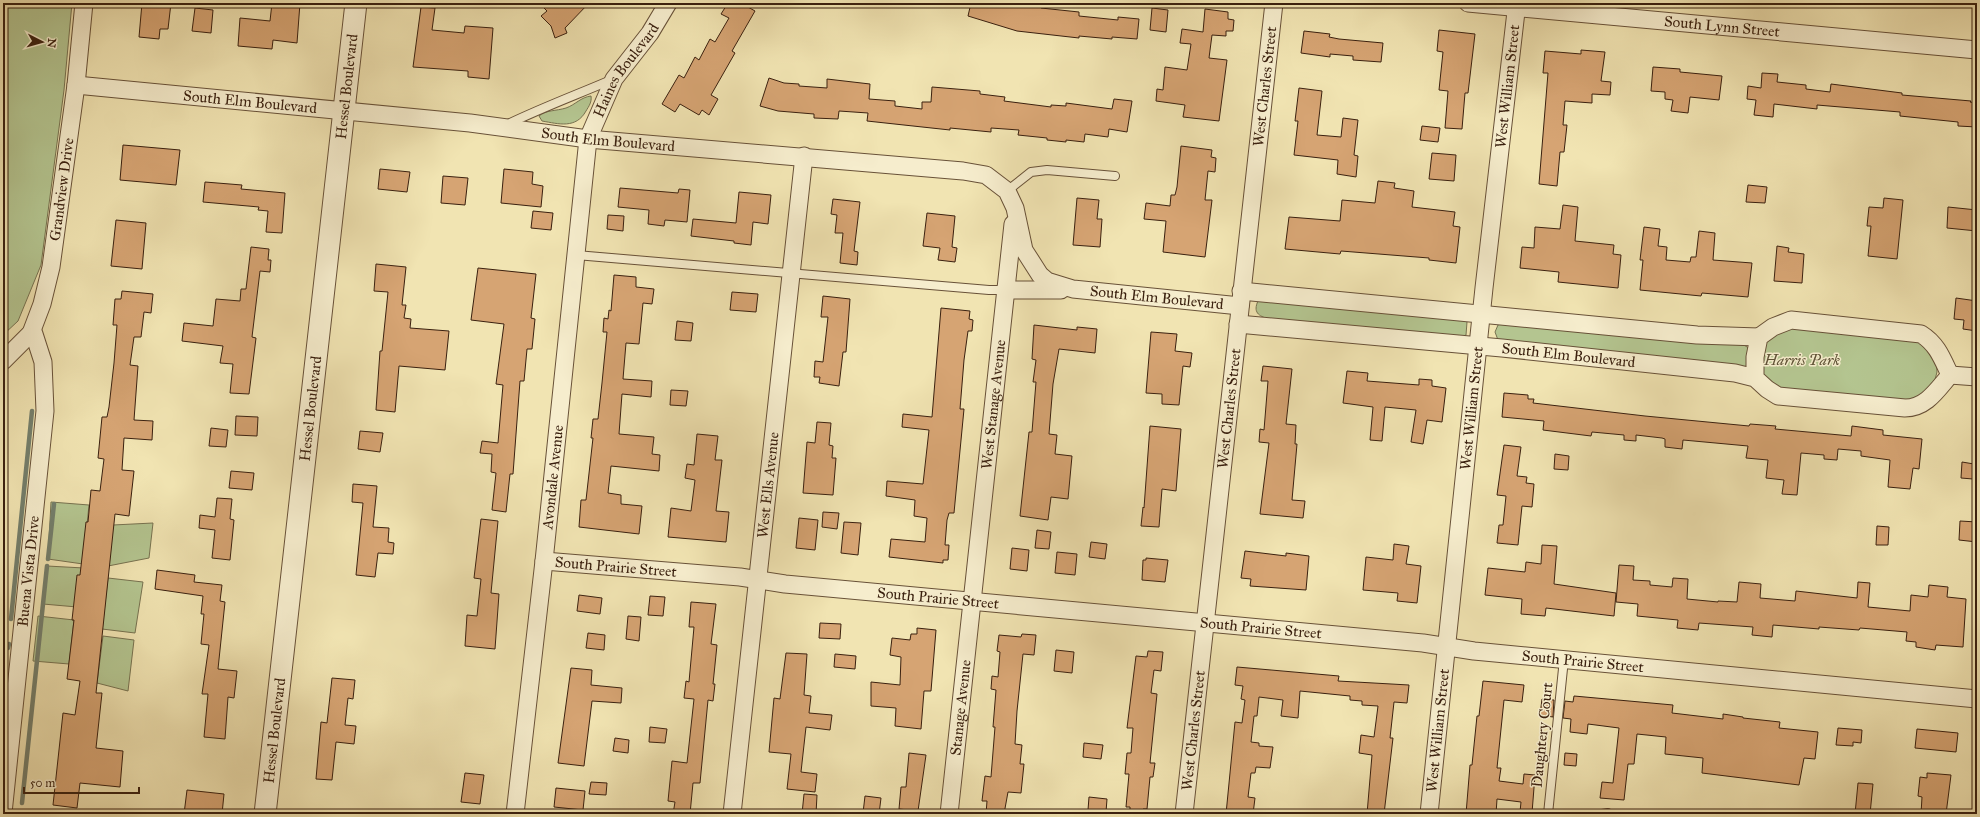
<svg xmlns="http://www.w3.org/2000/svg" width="1980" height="817" font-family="'IM FELL Great Primer',serif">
	<rect width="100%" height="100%" fill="#f1e4b2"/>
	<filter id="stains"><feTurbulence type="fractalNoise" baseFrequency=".005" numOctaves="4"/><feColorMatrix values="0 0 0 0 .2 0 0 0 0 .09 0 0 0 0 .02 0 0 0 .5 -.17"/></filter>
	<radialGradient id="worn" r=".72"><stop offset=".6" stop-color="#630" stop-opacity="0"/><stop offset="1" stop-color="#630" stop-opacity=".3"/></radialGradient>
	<path fill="#b4c590" stroke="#777250" d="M3,3H72L64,90L41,265L18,321L3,335Z
		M591,96C592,102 589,106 586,111C576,129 559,124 542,121L539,116C546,110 556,111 566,108C575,105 581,97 591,96Z
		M1258,301L1460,317L1467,322L1466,335L1458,339L1269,319C1258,316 1253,312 1258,301Z
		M1505,321L1744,345L1750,349L1748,366L1741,368L1498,340L1495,332L1498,325Z
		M1791,325L1919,338L1936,355L1937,372L1933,387L1911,402L1781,390L1762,373L1765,342Z
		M51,502L89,505L83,564L48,559Z
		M153,523L149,558L108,566L113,525Z
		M47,566L84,568L77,607L43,604Z
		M108,578L143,582L135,633L102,629Z
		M38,616L74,620L69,664L33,661Z
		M103,636L134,640L128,691L97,683Z"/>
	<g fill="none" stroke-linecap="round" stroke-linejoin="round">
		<path stroke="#747f6c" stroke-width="4.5" d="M48,559L54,504
			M11,619L32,411
			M8,648L9,644
			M22,803L47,566"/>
	</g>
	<path fill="#d6a473" stroke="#3a200f" d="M142,3H171L168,29H160L159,39L139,37Z
		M272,3H300L297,43L273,40L272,49L238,46L240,18L270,21Z
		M539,3H589L565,28L567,33L555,38L551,26L541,16L547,11Z
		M728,3H741L755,11L732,51L735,53L711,95L718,99L709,115L702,110L699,115L680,104L675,112L662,104L679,75L684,78L695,57L699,60L710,39L715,42L729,18L721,14Z
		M971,3H1026L1041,5V8L1079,12V16L1118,20V17L1139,19L1137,39L1112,37V39L1079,36V38L1017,31L968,16Z
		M421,7L435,8L432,30L464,33L465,26L493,28L489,79L468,77V71L413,67Z
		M195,8L213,10L211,33L192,31Z
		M1152,8L1168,10L1166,32L1150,30Z
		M1205,9L1228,12V19L1234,20L1233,31H1226V36L1212,35L1209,58L1227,60L1219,121L1183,117L1185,105L1156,101L1157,89L1163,90L1165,67L1187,70L1191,44L1180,43L1182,29L1203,32Z
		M1439,30L1475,34L1468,93H1465L1462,129L1445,128L1448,91L1439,90L1443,52L1437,51Z
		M1304,31L1330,34L1329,37L1339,39L1383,43L1381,62L1353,60V56L1330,54V57L1301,53Z
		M1581,50L1605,52L1601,81L1611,82L1610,95L1592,94V103L1565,101L1563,125H1567L1564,152H1560L1557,186L1539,184L1548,73H1543L1545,51L1581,54Z
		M1653,67L1680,69V72L1722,76L1719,100L1690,97L1688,113L1671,111L1673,100L1665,99V92L1651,91Z
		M1762,73L1778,74L1777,82L1806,85V89L1830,92L1831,84L1902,93V95L1971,101L1970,102L1977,103V127L1958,126V122L1900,116V112L1817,105V109L1774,104L1773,117L1754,115L1756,100L1747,99L1748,86L1761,88Z
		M769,78L784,83L799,84V86L827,88V79L870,84L869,99L895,101V106L922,109V102H931L932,87L980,91V94L1005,97L1004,101L1051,107V105L1066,106V103L1112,109L1114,99L1132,101L1127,132L1109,129L1108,137L1085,134L1084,142L1066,140V142L1047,140V138L1018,135L1019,130L991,128V132L950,128V130L867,121L868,113L839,111L838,119L814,118V114L778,111L760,106Z
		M1299,88L1322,91L1317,135L1341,137L1343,118L1358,120L1354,155L1358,156L1356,177L1337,174L1338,160L1294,155L1298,121H1295Z
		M1422,126L1440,128L1438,142L1420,140Z
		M123,145L180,150L176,185L120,180Z
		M1181,146L1212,150L1211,157L1216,158L1215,172L1208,171L1205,200H1212L1205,257L1163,252L1166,221L1144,219L1146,203L1170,206L1171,195H1175L1177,187Z
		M1432,153L1456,155L1454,181L1429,179Z
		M380,169L410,172L407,192L378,189Z
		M504,169L533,172L532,184L543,186L541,207L501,203Z
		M443,176L468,178L465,205L441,203Z
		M1378,181L1395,183L1394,188L1414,191L1412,207L1455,212L1453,226L1460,227L1456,263L1429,260V258L1341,251L1340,254L1285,249L1289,217L1340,221L1342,200L1375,203Z
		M205,182L242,185L241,189L285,193L282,233L266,232L268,211L258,210L259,207L203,202Z
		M1748,185L1767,187L1765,203L1746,202Z
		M620,188L678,193L679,189L690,190L687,222L665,220L664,226L648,224L649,210L618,207Z
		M739,192L771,195L768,224L753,222L751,245L734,243V241L691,236L693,219L736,223Z
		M1077,198L1099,200L1097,219H1102L1100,247L1073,245Z
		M1884,198L1903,200L1897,259L1868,256L1871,226H1867L1869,207L1883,208Z
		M833,199L860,202L854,251L858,252L857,265L840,263L843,233H835L837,215L831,214Z
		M1563,205L1578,207L1575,241L1614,245L1613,254L1621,255L1618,288L1558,282L1559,272L1520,268L1522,247L1534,248L1535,227L1560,229Z
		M1948,207L1977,210V231L1947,228Z
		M533,211L553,213L551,230L531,228Z
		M927,213L955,216L952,247L957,248L955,262L938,260L940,248L923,246Z
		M608,215L624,216L623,231L607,229Z
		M116,220L146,223L142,269L111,266Z
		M1644,227L1660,229L1658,246L1667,247L1666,260L1690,262L1691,257H1696L1699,231L1715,233L1713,260L1752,263L1748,297L1702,293L1701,296L1640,290L1643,260H1640Z
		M1777,246L1789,248L1788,252L1804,254L1802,283L1774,281Z
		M251,247L269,249L268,260H271L270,272L260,271L252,337L256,338L249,394L230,393L233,364L220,363L223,346L182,341L184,323L213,326L216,299L240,301L241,289H246Z
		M376,264L406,267L402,305H406L404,318L411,319L410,328L449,331L445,370L399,366L395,412L376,410L380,351H382L388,292L374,291Z
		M478,268L536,274L531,318L535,319L532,349H527L524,381H520L513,474H510L506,512L492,510L496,473L491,472L492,454L480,453L482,441L498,443L503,385L496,384L504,324L471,320Z
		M614,275L636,277V287L654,289L652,304L643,303L639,344L626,343L623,379L652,381L651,397L622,394L619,434L654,437L652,454L660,455L659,471L611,466L608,493L621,495V504L642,506L639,534L579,527L581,500H586L593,438H591L593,419H598L602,383L607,332H603L604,318L608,319L609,310L611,311Z
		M122,291L153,294L151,313L144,312L141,337H134L130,365L138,366L134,420L153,421L152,440L124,438L122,470L134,471L129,516L115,514L96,693H102L96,748L123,751L120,787L80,783L77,808L53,805L63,713L75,715L80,681L67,679L74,620H72L77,575H80L86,522H88L91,490L100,491L104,459L98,458L102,417H107L109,407L114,363L117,325H113L115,299H121Z
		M732,292L758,294L756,312L730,310Z
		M823,296L850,299L846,352H843L839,386L819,383L820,377H814L815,361L823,362L828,317H821Z
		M1956,298L1977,301V331L1963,329L1964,320L1954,319Z
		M941,308L970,311L969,319L973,320L972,331H968L964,360L960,409H964L954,513H949L947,520L945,545H949L948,560H943V563L889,557L891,539L925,542L927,518L914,516L915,500L886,496L887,481L923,484L929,430L902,427L903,414L932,417Z
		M677,321L693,323L691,341L675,340Z
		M1034,325L1077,330V327L1097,329L1095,353L1059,349L1053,384L1049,434L1057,435L1055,454L1072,456L1068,499L1051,497L1048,520L1020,516L1029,432H1032L1036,382H1033L1036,360L1032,359Z
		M1151,332L1177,334L1175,351L1192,353L1190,367L1183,366L1179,405L1162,404V394L1146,393Z
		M1263,366L1292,369L1286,424L1296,425L1295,444H1297L1292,500L1305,501L1303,518L1260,514L1269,443L1259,442L1260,429L1264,430L1268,381H1261Z
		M1347,371L1368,373L1367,381L1419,385V379L1432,380V386L1446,388L1442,422L1427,420L1423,444L1411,442L1416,410L1385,407L1382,441L1370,440L1373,407L1343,403Z
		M671,390L688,391L686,406L670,405Z
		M1504,393L1528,395V399H1534L1533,403L1645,416L1749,426L1750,424L1776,426L1775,429L1851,436L1852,426L1883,430V435L1922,439L1919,469L1913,468L1910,489L1888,487L1890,460L1861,456V451L1838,449L1837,460L1824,459V455L1801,453L1797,495L1782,494L1784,480L1766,478L1768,460L1746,458L1748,446L1683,440L1682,449L1665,447V439L1662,438L1636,435V441L1624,440V435L1592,432L1591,436L1543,430L1544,421L1502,417Z
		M236,416L258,417L257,436L235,435Z
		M817,422L831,423L829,445L833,446L832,458H836L833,495L803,493L807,442L815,443Z
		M1150,426L1181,429L1176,491L1162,489L1159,527L1141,526L1143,507L1144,508Z
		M211,428L228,430L226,447L209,446Z
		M360,431L383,433L380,452L358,449Z
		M697,434L718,436L715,460H722L716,511L729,512L726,542L668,537L671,508L691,511L695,480L685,478L687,464L694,465Z
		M1504,445L1521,447L1517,476L1527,477L1526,483L1534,484L1532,507L1522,506L1518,545L1497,543L1499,525H1503L1506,496L1497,495Z
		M1555,454L1569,456L1568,470L1554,469Z
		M1962,462L1974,464L1973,479L1961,478Z
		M231,471L254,473L252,490L229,488Z
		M353,484L377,486L373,527L389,528L388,542L394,543L393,554L378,553L375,577L356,575L363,503L352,502Z
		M217,498L232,499L230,519L234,520L230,560L212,558L215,530L199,528L200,515L215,517Z
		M823,512L839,513L837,529L822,527Z
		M799,518L818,520L815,550L796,548Z
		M481,519L498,521L491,593L499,594L495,649L465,646L467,615L477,616L481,579L474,578Z
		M1960,521L1977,522V542L1959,540Z
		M844,522L861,523L858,555L841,553Z
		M1877,526L1889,527L1888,545H1876Z
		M1037,530L1051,532L1049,549L1035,548Z
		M1091,542L1107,544L1105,559L1089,557Z
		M1394,544L1409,546L1406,564L1421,566L1417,603L1397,601L1398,593L1363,590L1366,557L1393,560Z
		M1542,545L1557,546L1554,584L1616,593L1614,616L1546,608L1545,616L1521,614L1522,599L1485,595L1488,568L1525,572L1526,562L1541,564Z
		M1012,548L1029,550L1027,571L1010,569Z
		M1245,551L1286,556V553L1309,556L1306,590L1250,586L1251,579L1241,578Z
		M1057,552L1077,554L1075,575L1055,573Z
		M1146,558L1168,560L1165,582L1142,580L1143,560H1146Z
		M1619,565L1634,566L1633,580L1650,581V585L1672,587L1673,578L1688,579L1687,599L1718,602V601L1737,602L1739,582L1761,584L1760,598L1795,601L1796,591L1857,598L1858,582L1870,583L1868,607L1910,611L1911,595L1928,597L1929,585L1948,587L1947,597L1966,599L1963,647L1936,645L1935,650L1916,647V642L1906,641L1907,632L1860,628L1859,630L1819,627V629L1773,625L1772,637L1752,635L1753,627L1699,623L1698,630L1677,628L1678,620L1637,616L1638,604L1616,602Z
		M157,570L195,575L194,582L222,585L220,601L225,602L218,669L237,671L234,698L228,697L225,739L204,737L208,694H202L209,645L201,644L204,614H201L203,596L155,589Z
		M579,595L602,598L600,614L577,611Z
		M650,596L665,597L663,616L648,615Z
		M691,602L716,604L711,644L717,645L713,684H715L713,701L708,700L700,783H693L690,814H673L675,802L668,801L672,761L687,763L694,699L684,698L686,681L689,682L694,627H689Z
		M628,616L641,617L639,641L626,639Z
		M820,623L841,624L840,639L819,638Z
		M917,628L936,630L931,691H924L921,729L895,726L896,708L871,706V682L900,685L901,657L890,655L892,638L910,640L911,634H917Z
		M588,633L605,635L604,650L586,648Z
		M1022,634L1036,635L1034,655L1023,654L1017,711L1015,744L1022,745L1020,764H1024L1021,793L1008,792L1004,814H986L987,801H982L985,776L991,777L995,727H993L996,690L991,689L992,676L998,677L1000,652L997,651L999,635L1021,637Z
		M1056,650L1074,652L1072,673L1054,671Z
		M1148,651L1163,652L1161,671L1154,670L1151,693L1157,694L1150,763H1155L1153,777H1150L1147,809H1143V812L1130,811V807H1126L1129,774H1125L1127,753H1131L1133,728H1127L1136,656L1147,657Z
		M786,653L807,654L804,695L811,696L809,713L832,715L830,730L806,727L801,772L817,774L815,792L787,789L791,754L769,752L774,698L780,699Z
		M835,654L856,656L855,669L834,667Z
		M1237,667L1339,676L1338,681L1409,685L1407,703L1394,702L1390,738H1393L1384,814H1367L1372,755L1359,753L1361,735L1374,737L1378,706L1362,705V701L1350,700V696L1300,691L1298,718L1281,716L1283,700L1259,697L1257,716H1254L1251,742L1259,743V746L1273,747L1270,768L1256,767L1255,773H1251L1248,797L1255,798L1253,814H1226L1235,722L1242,723L1245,700L1241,699L1243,686L1235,685Z
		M571,668L592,670L591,685L622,688L621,703L592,701L584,766L558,763Z
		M332,678L355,680L353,699L348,698L345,725L356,726L354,744L336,742L332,780L316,779L321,722L327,723Z
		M1483,681L1524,685L1522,702L1504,700L1497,768H1501L1499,781L1523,784L1524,774L1535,775L1532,813L1520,812L1521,802L1497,799L1496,814H1466L1470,765H1472L1477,716H1479Z
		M1574,696L1673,705L1672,713L1723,719V714L1743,717V718L1780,722L1779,728L1818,732L1815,759L1804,758L1799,785L1702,773L1703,758L1665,754L1666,737L1637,734L1634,764H1628L1624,800L1600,798L1602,782L1613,783L1619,728L1588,724L1587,734L1570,732L1571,719L1563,718L1565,701L1573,702Z
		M1542,699L1554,700L1553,717L1540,715Z
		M650,727L667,729L665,743L649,742Z
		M1838,728L1862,730L1861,743L1853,742V746L1836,745Z
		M1917,729L1958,733L1956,752L1915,748Z
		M615,738L629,740L628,753L613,751Z
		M1084,743L1103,745L1101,759L1083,757Z
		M909,753L926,755L918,811L899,809L901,787H906Z
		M1565,753L1577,754L1576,766L1564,765Z
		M465,773L484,775L480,804L461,802Z
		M1927,773L1951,775L1946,814H1921L1922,797L1918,796L1920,777L1927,778Z
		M591,782L607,783L606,795L589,794Z
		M1858,783L1873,784L1870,814H1855Z
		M556,788L585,791L583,810L554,807Z
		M187,790L224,794L222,814H184Z
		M804,794L817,795L816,814H802Z
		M865,796L881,798L879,814L863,813Z
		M1089,797L1107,799L1106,812L1088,810Z"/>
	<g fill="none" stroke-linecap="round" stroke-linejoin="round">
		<defs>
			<path id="service" d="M506,125C541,108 576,95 611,80
				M1007,191L1031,172L1047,170L1115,176
				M576,255L989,290H1005
				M1548,814L1564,659
				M1602,814L1608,813"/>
			<g id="minor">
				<path id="s1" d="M1468,3L1977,50"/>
				<path id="s2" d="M76,85L470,123L588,139L963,171L986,175L1007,191L1015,208L1024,250L1040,275L1047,281L1073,289L1240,306"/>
				<path d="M1005,290H1061"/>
				<path d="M1241,291L1697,335L1759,337"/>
				<path id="s3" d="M1238,324L1502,348L1735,373L1755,378L1767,389L1778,396L1905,408C1926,408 1937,390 1950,375C1942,358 1937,344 1921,334L1791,320L1773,327L1759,337L1755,357V378"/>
				<path id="s4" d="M3,361L31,333L42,304L51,267L76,85L84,3"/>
				<path d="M1950,375L1977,377"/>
				<path id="s5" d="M544,561L740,577L785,584L1423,643L1474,651L1977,699"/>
				<path id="s6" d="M3,813L45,411L43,362L34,334L31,333"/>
				<path id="s7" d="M515,814L544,561L588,139L614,79L650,33L668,3"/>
				<path id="s8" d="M732,814L804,156"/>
				<path id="s9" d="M949,814L1013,224"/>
				<path id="s10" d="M1184,814L1274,3"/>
				<path id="s11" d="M1429,814L1484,288L1517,3"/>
			</g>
			<g id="tertiary">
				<path id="s12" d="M265,814L356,3"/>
			</g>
		</defs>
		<use href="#service" stroke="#685138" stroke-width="10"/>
		<use href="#minor" stroke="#685138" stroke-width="19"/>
		<use href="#tertiary" stroke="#685138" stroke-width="23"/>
		<use href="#service" stroke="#f6edcd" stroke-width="8"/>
		<use href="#minor" stroke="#f6edcd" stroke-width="17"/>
		<use href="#tertiary" stroke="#f6edcd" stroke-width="21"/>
	</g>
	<g text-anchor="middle" stroke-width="3" stroke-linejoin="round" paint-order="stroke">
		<g font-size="15" fill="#3a200f" stroke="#f6edcd">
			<text dy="5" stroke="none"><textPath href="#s1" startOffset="255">South Lynn Street</textPath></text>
			<text dy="5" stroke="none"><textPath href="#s7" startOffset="758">Haines Boulevard</textPath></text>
			<text dy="5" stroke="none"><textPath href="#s12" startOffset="732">Hessel Boulevard</textPath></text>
			<text dy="5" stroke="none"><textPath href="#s10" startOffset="732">West Charles Street</textPath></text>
			<text dy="5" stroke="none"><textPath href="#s11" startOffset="732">West William Street</textPath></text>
			<text dy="5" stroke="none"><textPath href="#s2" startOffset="175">South Elm Boulevard</textPath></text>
			<text dy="5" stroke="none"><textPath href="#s2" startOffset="535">South Elm Boulevard</textPath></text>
			<text dy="5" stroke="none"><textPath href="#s4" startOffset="187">Grandview Drive</textPath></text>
			<text dy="5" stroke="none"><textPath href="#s2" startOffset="1153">South Elm Boulevard</textPath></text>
			<text dy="5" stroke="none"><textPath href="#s3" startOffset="332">South Elm Boulevard</textPath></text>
			<text dy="5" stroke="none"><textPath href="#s9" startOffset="412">West Stanage Avenue</textPath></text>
			<text dy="5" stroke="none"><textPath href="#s12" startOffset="408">Hessel Boulevard</textPath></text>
			<text dy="5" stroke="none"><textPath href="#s10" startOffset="408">West Charles Street</textPath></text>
			<text dy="5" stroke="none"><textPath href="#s11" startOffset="408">West William Street</textPath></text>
			<text dy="5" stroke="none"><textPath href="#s7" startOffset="339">Avondale Avenue</textPath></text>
			<text dy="5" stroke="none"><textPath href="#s8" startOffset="331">West Ells Avenue</textPath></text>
			<text dy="5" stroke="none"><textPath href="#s5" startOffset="72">South Prairie Street</textPath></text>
			<text dy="5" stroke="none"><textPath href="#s6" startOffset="243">Buena Vista Drive</textPath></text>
			<text dy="5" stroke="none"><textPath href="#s5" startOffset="396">South Prairie Street</textPath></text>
			<text dy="5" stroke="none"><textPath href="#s5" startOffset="720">South Prairie Street</textPath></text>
			<text dy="5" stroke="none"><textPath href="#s5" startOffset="1044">South Prairie Street</textPath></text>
			<text dy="5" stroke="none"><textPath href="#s9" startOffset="107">Stanage Avenue</textPath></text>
			<text dy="5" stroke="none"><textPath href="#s12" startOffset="84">Hessel Boulevard</textPath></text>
			<text dy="5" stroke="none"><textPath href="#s10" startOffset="84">West Charles Street</textPath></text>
			<text dy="5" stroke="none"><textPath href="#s11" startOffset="84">West William Street</textPath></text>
			<text transform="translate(1542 735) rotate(-84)" y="5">Daughtery Court</text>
		</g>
		<g font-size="15" font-style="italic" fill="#5f5236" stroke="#f6edcd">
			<text x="1802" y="365">Harris Park</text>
		</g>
	</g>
	<rect width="1980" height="817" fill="none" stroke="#f1e4b2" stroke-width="16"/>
	<rect x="4" y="4" width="1972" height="809" fill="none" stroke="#3a200f" stroke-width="2"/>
	<rect x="8" y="8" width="1964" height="801" fill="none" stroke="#3a200f"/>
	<g transform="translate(42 42) rotate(96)" stroke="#f6edcd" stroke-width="3" paint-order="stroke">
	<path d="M0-3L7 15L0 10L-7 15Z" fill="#3a200f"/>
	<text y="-6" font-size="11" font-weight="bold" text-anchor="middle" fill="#3a200f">N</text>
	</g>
	<path d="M24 787v6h115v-6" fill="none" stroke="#3a200f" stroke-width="2"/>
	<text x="30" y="787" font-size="12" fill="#3a200f" stroke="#f6edcd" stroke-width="3" paint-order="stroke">50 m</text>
	<rect width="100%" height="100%" filter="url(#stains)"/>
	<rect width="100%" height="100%" fill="url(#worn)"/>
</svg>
